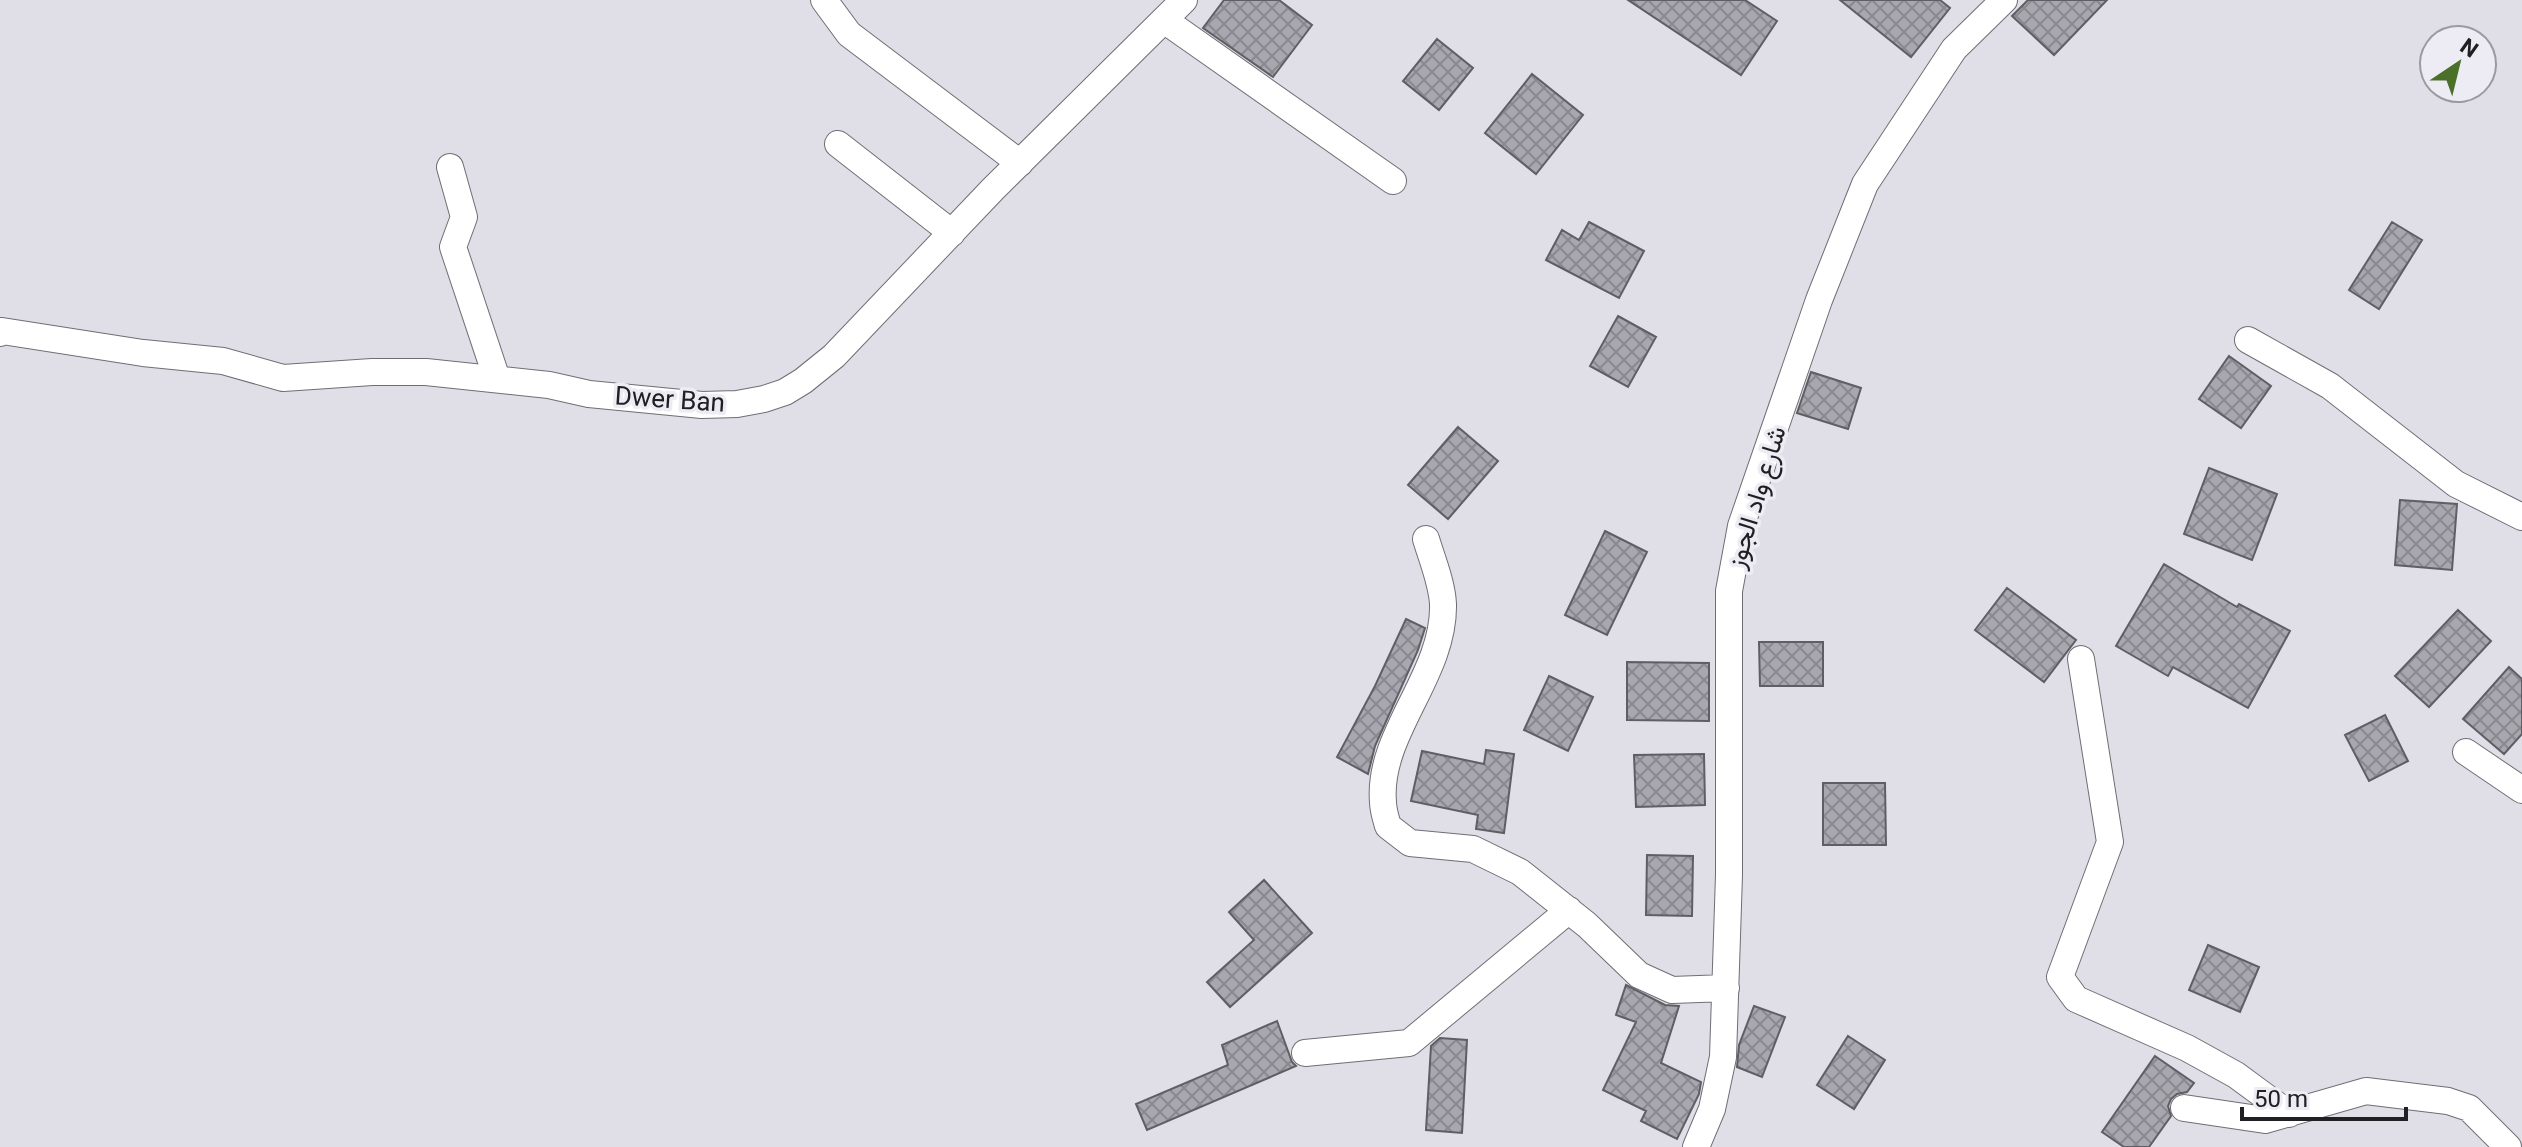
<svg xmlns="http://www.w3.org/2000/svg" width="2522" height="1147" font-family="Roboto,Vazirmatn,sans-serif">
	<defs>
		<pattern id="building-cross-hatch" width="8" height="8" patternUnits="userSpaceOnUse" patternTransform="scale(2)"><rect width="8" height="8" fill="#a8a7af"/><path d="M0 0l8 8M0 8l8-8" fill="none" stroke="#88888e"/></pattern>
	</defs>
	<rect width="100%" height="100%" fill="#e0dfe7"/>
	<path fill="url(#building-cross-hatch)" stroke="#5e5e64" stroke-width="2" d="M1224,0H1279L1312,25L1273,77L1203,28Z
		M1628,0H1745L1777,21L1741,75Z
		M1840,0H1940L1950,8L1911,57Z
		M2028,0H2107L2054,55L2012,16Z
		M1437,39L1473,68L1439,110L1403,81Z
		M1532,74L1583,115L1536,174L1485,133Z
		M1589,222L1644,251L1619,298L1546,260L1562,230L1579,240Z
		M2392,222L2422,240L2379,309L2349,290Z
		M1618,316L1656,337L1628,387L1590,366Z
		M2229,356L2271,386L2241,428L2199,399Z
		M1811,372L1861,388L1848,429L1797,413Z
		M1458,427L1498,461L1448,519L1408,485Z
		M2209,468L2277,494L2252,560L2184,534Z
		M2400,500L2457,504L2452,570L2395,565Z
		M1605,531L1647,552L1607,635L1565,615Z
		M2164,564L2237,607L2239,604L2290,631L2248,708L2173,667L2168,676L2116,646Z
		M2007,588L2076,640L2044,682L1975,630Z
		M2458,610L2491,641L2429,707L2395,676Z
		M1406,619L1425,628L1418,650L1375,746L1368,774L1337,757L1375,686Z
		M1759,642H1823V686H1760Z
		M1627,662L1709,663V721L1627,720Z
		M2509,667L2522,679V734L2504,754L2463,719Z
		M1549,676L1593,697L1568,751L1524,730Z
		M2385,715L2408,761L2369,781L2345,735Z
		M1486,750L1514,754L1504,833L1476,829L1478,815L1411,801L1422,751L1484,764Z
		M1704,754L1705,805L1636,807L1634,755Z
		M1823,783H1885L1886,845H1823Z
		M1647,855L1693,856L1692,916L1646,915Z
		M1264,880L1312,933L1230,1007L1207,982L1254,940L1229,912Z
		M2208,945L2259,967L2240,1012L2189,990Z
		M1626,985L1665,1005L1679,1006L1661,1063L1701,1082L1699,1094L1677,1139L1641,1121L1646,1111L1603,1090L1636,1022L1616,1015Z
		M1754,1006L1785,1017L1762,1077L1737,1067L1739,1045Z
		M1277,1021L1292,1062L1296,1066L1147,1130L1136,1104L1228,1065L1222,1045Z
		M1848,1036L1885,1060L1854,1109L1817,1085Z
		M1440,1038L1467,1040L1462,1133L1426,1130L1431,1046Z
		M2155,1056L2194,1083L2187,1092L2177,1094L2171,1099L2168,1106L2171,1116L2149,1147H2124L2102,1132Z"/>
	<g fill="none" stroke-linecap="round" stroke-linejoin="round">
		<defs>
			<path id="minor" d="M824,0L849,34L1020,163
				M1164,20L1393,181
				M838,144L952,233
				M450,167L464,217L453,247L497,379
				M0,333L2,331L143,353L223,361L283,378L372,372H426L549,385L589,394L702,405L737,404L764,399L785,392L803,381L834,356L993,189L1184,0
				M2248,340L2330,386L2456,484L2522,517
				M1426,539C1432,559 1442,583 1443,604C1445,675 1377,734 1383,802C1383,810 1386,819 1388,826L1410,843L1473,849L1520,872L1587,925L1639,975L1672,990L1726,988
				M2081,659L2110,842L2060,977L2076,999L2187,1048L2236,1075L2289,1114
				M2466,752L2522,790
				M1305,1053L1409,1043L1569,910
				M2184,1108L2265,1120L2366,1091L2448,1101L2469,1108L2508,1147
				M1696,1147L1712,1109L1723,1057L1729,875V591L1741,526L1819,300L1865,184L1954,49L2004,0"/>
		</defs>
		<use href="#minor" stroke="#6f6e75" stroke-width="28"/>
		<use href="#minor" stroke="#fff" stroke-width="26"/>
	</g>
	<g text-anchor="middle" stroke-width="7" stroke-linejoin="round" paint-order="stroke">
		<g font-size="26" fill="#202023" stroke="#edecf4">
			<text transform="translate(670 399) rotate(4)" y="9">Dwer Ban</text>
			<text transform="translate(1756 497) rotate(-73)" y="9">شارع واد الجوز</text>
		</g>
	</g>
	<g transform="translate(2458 64) rotate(35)"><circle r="38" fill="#edecf4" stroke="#9b9aa0" stroke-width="2"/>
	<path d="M0-6L14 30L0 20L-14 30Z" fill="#4b702a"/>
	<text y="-12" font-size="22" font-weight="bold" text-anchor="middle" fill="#202023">N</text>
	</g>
	<path d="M2242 1107v12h164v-12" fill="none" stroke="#202023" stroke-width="4"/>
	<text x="2254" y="1107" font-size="24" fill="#202023" stroke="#edecf4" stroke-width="6" paint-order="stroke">50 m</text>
</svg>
